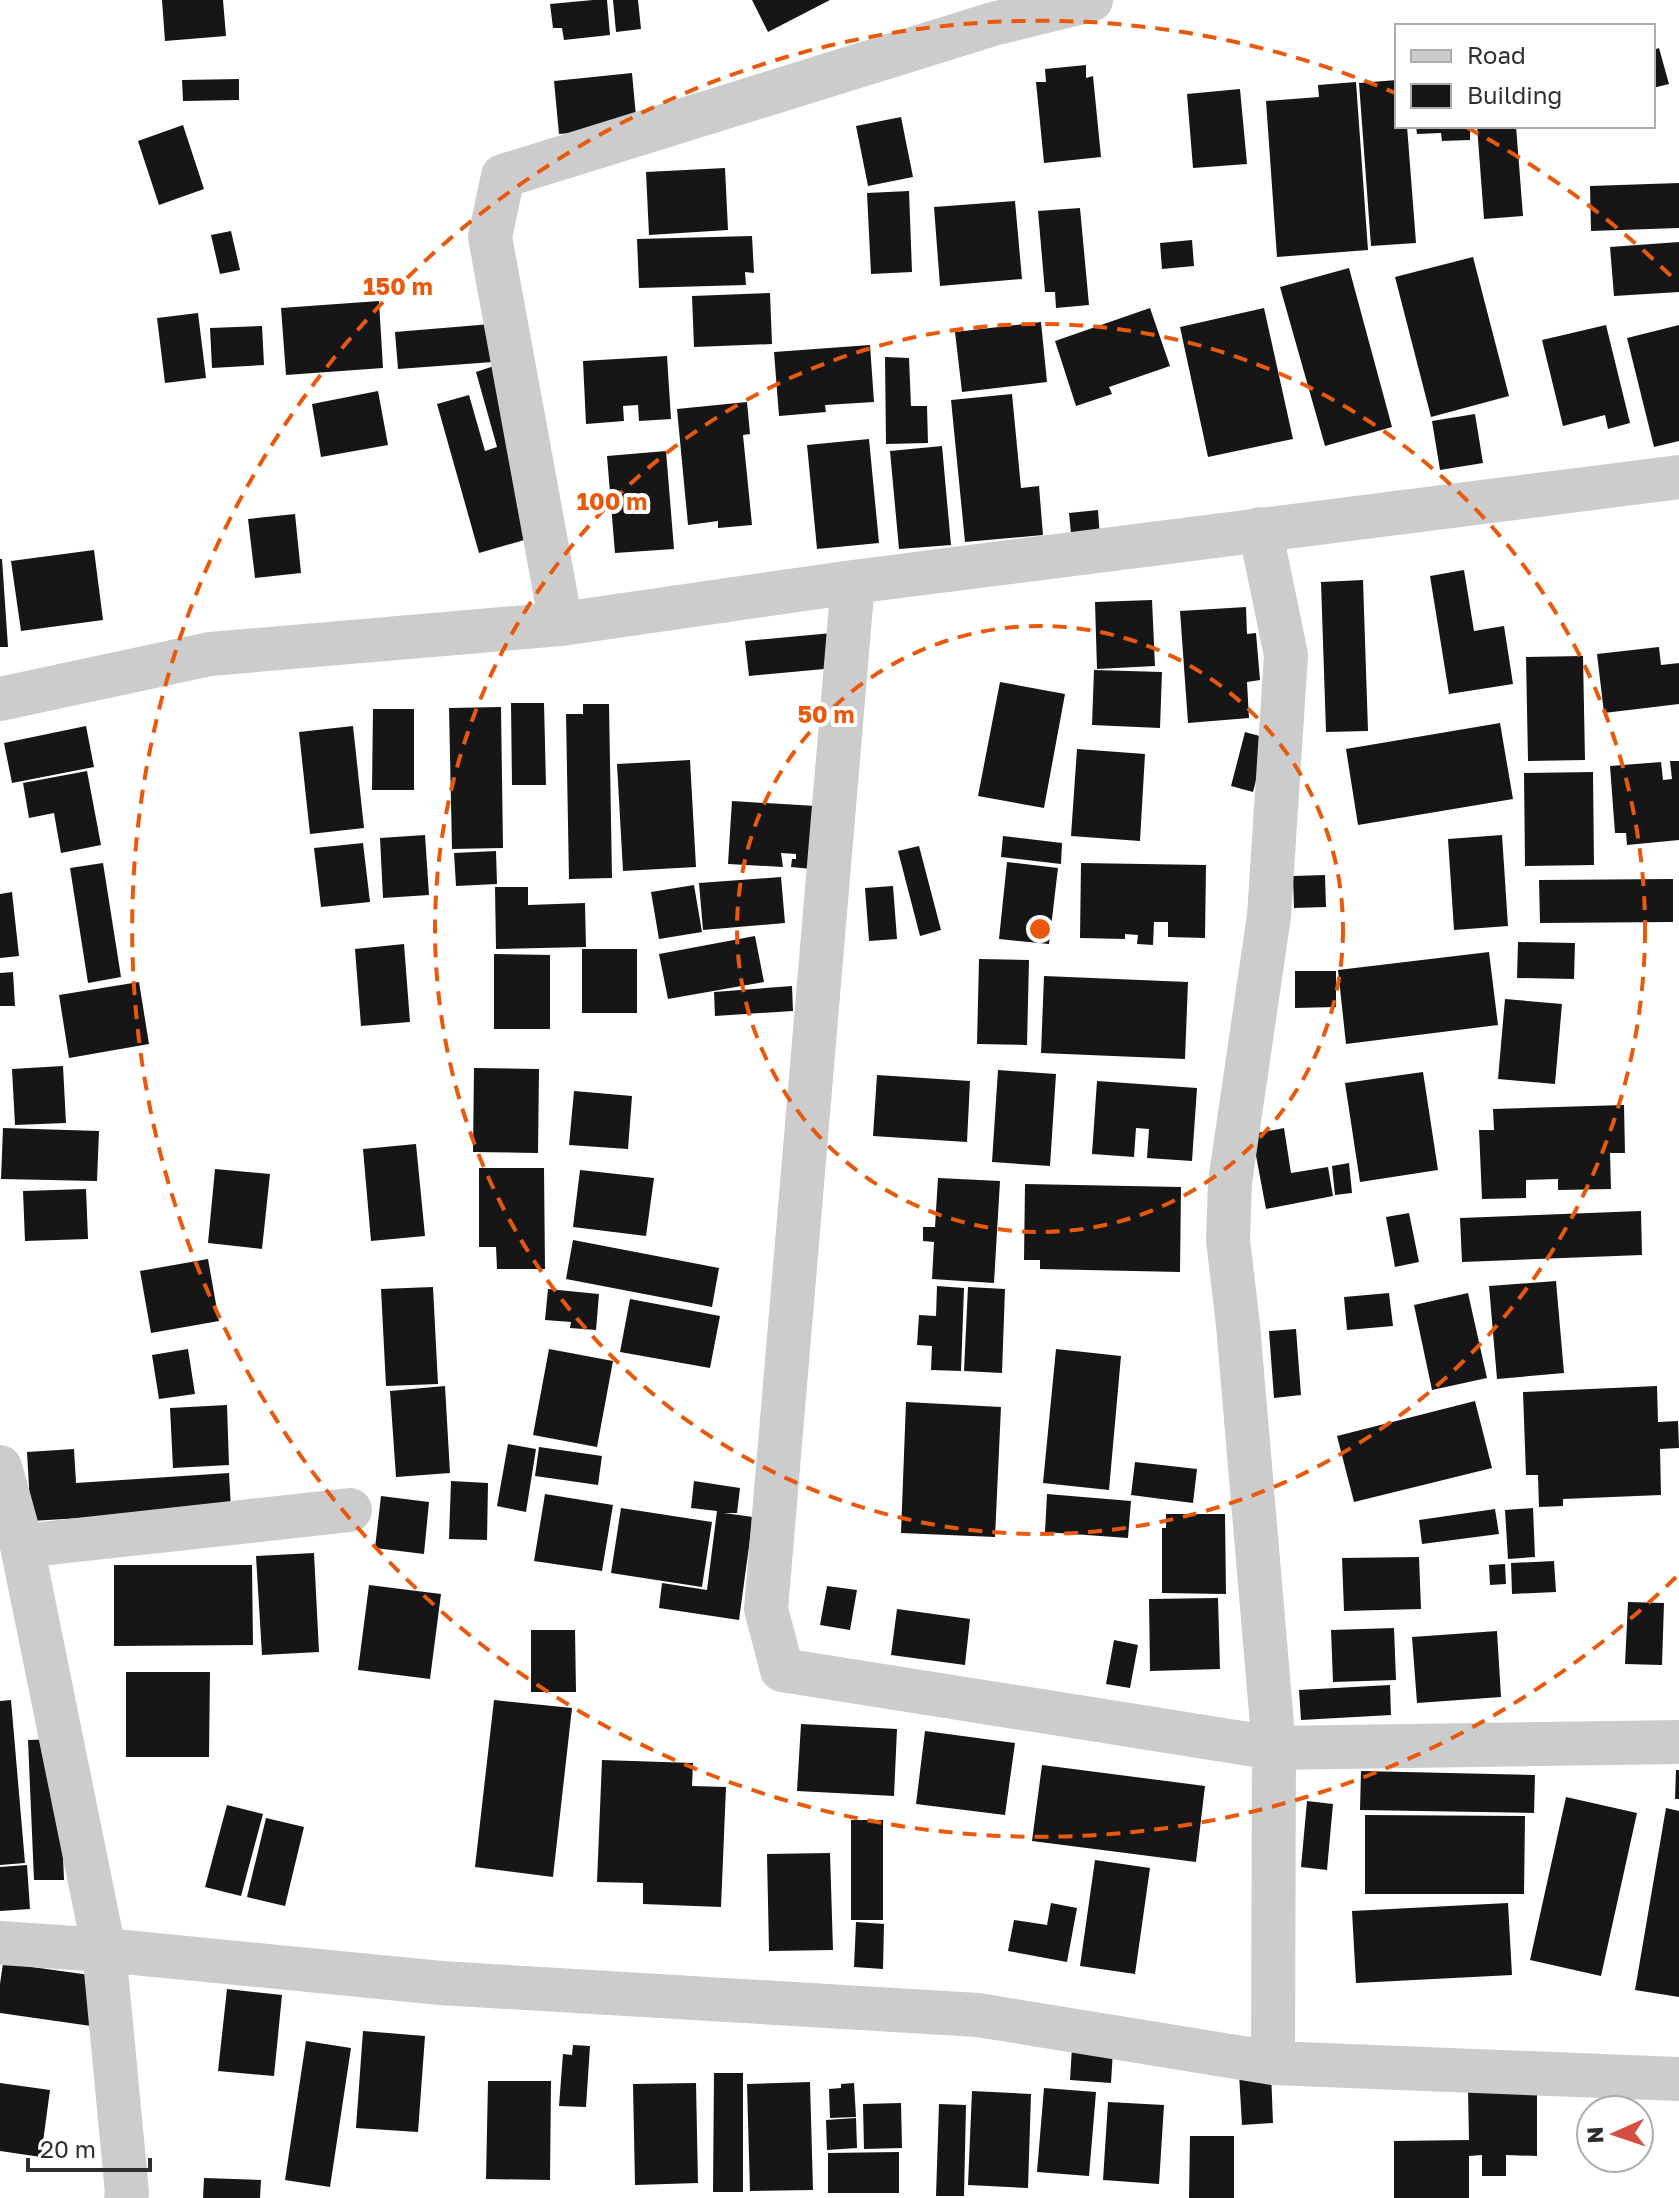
<svg xmlns="http://www.w3.org/2000/svg" width="1679" height="2198" font-family="'Golos Text',sans-serif">
	<rect width="100%" height="100%" fill="#fff"/>
	<path fill="#161616" d="M162,0H223L226,36L165,41Z
		M593,0H607L610,35L564,40L562,28H553L550,4Z
		M613,0H638L641,29L616,32Z
		M752,0H830L768,32Z
		M1659,48L1669,84L1653,88V50Z
		M1086,65V78L1093,76L1101,157L1044,163L1036,82H1046L1045,69Z
		M632,73L637,127L559,134L554,81Z
		M239,79V100L183,101L182,80Z
		M1397,80V126H1407L1416,243L1371,246L1359,83Z
		M1356,82L1368,250L1277,257L1266,101L1319,97L1318,85Z
		M1240,89L1247,164L1193,168L1187,94Z
		M901,117L913,177L868,186L856,126Z
		M183,125L204,189L159,205L138,141Z
		M1416,126H1470V140L1442,141L1441,133L1417,134Z
		M1477,126H1516L1523,216L1484,219Z
		M725,168L728,230L649,235L646,172Z
		M1679,183V228L1591,231L1590,186Z
		M909,191L912,272L871,274L867,193Z
		M1015,201L1022,279L940,286L934,207Z
		M1080,208L1089,305L1056,308L1055,292H1045L1038,211Z
		M231,231L240,270L220,274L211,235Z
		M752,236L754,273L745,272L746,285L639,288L637,239Z
		M1192,240L1194,266L1162,269L1160,243Z
		M1679,242V292L1614,296L1610,247Z
		M1473,257L1509,396L1431,417L1395,277Z
		M1349,268L1392,427L1325,446L1280,287Z
		M770,293L772,344L694,347L692,296Z
		M379,301L383,368L286,375L281,308Z
		M1150,308L1170,366L1109,387L1112,394L1076,406L1055,341Z
		M1264,308L1293,439L1208,457L1180,327Z
		M198,313L206,378L165,383L157,318Z
		M1041,322L1047,382L962,392L955,332Z
		M491,324L493,362L398,369L395,332Z
		M1606,325L1630,423L1608,429L1605,415L1563,426L1542,340Z
		M1679,325V441L1654,447L1627,338Z
		M262,326L264,365L212,368L210,328Z
		M870,345L874,402L825,405L826,412L779,416L774,352Z
		M667,356L671,419L639,421L638,405L623,406L624,421L586,424L583,361Z
		M885,357L909,358L911,406H927L928,443L886,444Z
		M497,365L545,534L479,553L437,404L469,395L485,451L497,447L476,372Z
		M378,391L388,445L321,457L312,404Z
		M1012,394L1021,488L1039,486L1043,535L965,542L951,400Z
		M747,402L750,434L743,435L752,525L718,528V521L688,525L677,409Z
		M1475,414L1483,463L1440,470L1432,421Z
		M869,439L879,543L817,549L807,445Z
		M942,446L951,545L899,549L890,451Z
		M666,451L674,549L615,553L607,456Z
		M1098,510L1101,552L1073,554L1069,513Z
		M295,514L301,573L255,578L248,519Z
		M94,550L103,620L21,631L11,561Z
		M0,559H2L8,647H0Z
		M1464,570L1474,631L1504,626L1513,684L1449,694L1430,576Z
		M1363,580L1368,731L1326,732L1321,582Z
		M1152,600L1155,666L1097,669L1095,602Z
		M1246,607L1247,634L1256,633L1260,680L1247,682L1249,718L1188,723L1180,611Z
		M832,633L835,668L749,676L745,641Z
		M1659,647L1661,665L1679,663V704L1604,713L1597,654Z
		M1583,656L1585,760L1528,761L1526,657Z
		M1094,670L1162,672L1160,728L1092,725Z
		M1000,682L1065,694L1044,808L978,796Z
		M511,703H544L546,785H512Z
		M583,704H609L612,878L569,879L566,714H583Z
		M501,707L503,848L452,849L449,708Z
		M373,709H414V790H372Z
		M1500,723L1513,799L1358,825L1346,749Z
		M86,726L94,767L12,783L4,743Z
		M353,726L364,828L310,834L299,732Z
		M1245,732L1267,738L1253,792L1231,786Z
		M1077,749L1145,754L1140,841L1071,836Z
		M690,760L696,867L623,871L617,764Z
		M1670,761H1679V840L1627,845L1626,833H1615L1610,766L1661,762L1663,780L1672,779Z
		M87,771L101,845L61,853L54,813L29,818L23,783Z
		M1593,772L1594,865L1525,866L1524,773Z
		M732,801L816,806L812,869L791,867L792,859H796V854L781,853L783,867L728,864Z
		M425,835L429,895L383,898L380,838Z
		M1502,835L1508,926L1454,930L1448,839Z
		M1003,836L1062,843L1061,864L1001,857Z
		M363,843L370,902L321,907L314,848Z
		M919,846L941,930L920,936L898,851Z
		M496,851L497,884L456,886L454,853Z
		M1007,862L1058,868L1049,944L999,939Z
		M103,863L121,977L88,983L70,868Z
		M1081,863L1206,865L1205,938L1168,937V922H1154L1153,945L1137,944L1138,935L1125,934V939L1080,938Z
		M1325,875L1326,907L1294,908L1293,876Z
		M781,877L785,923L703,930L699,883Z
		M1673,879V922L1540,923L1539,880Z
		M694,885L702,932L659,939L651,892Z
		M893,886L897,939L869,941L865,888Z
		M495,887H528V905L585,903L586,947L496,949Z
		M12,892L19,956L0,958V894Z
		M755,936L764,982L668,999L659,954Z
		M1518,942L1575,943L1574,979L1517,978Z
		M404,944L410,1022L361,1026L355,949Z
		M582,949H637V1013H582Z
		M1489,952L1498,1025L1346,1044L1338,970Z
		M494,954L550,955V1029H494Z
		M979,959L1029,960L1027,1045L977,1044Z
		M1295,971H1336V1007L1295,1008Z
		M13,972L15,1006H0V973Z
		M1044,976L1188,982L1185,1059L1041,1053Z
		M139,982L149,1044L69,1058L59,995Z
		M792,986L793,1011L715,1016L714,992Z
		M1505,999L1562,1004L1555,1084L1498,1079Z
		M63,1066L66,1123L15,1125L12,1069Z
		M474,1068L539,1069L538,1153L473,1152Z
		M998,1070L1056,1074L1050,1166L992,1162Z
		M1423,1072L1438,1170L1360,1182L1345,1083Z
		M877,1075L970,1081L967,1142L873,1136Z
		M1097,1081L1197,1088L1192,1161L1147,1158L1149,1129L1136,1128L1134,1157L1092,1154Z
		M574,1091L632,1096L628,1149L569,1145Z
		M1624,1105L1625,1153H1610L1611,1189L1558,1190V1179L1526,1180V1198L1482,1199L1479,1130H1494L1493,1109Z
		M3,1128L99,1131L97,1181L1,1179Z
		M1284,1128L1291,1173L1328,1167L1333,1196L1266,1209L1252,1134Z
		M416,1144L425,1236L371,1241L363,1149Z
		M1349,1163L1352,1193L1335,1195L1332,1166Z
		M479,1168H544L545,1269H497L496,1247H479Z
		M215,1169L270,1174L262,1249L208,1243Z
		M580,1170L654,1178L646,1236L573,1227Z
		M938,1178L1000,1181L994,1283L932,1279L934,1242L923,1241V1227H935Z
		M1025,1184L1181,1187L1180,1272L1040,1269V1260H1024Z
		M86,1189L88,1239L25,1241L23,1191Z
		M1641,1211L1642,1255L1462,1262L1460,1218Z
		M1409,1213L1419,1262L1395,1267L1386,1217Z
		M573,1240L719,1268L712,1307L566,1279Z
		M208,1259L219,1321L151,1333L140,1271Z
		M1556,1281L1564,1373L1497,1379L1489,1286Z
		M937,1286L964,1288L961,1371L931,1370L932,1346L917,1345L919,1315L936,1316Z
		M433,1287L438,1384L386,1386L381,1289Z
		M968,1287L1005,1289L1002,1373L964,1371Z
		M548,1289L599,1294L596,1330L570,1328L571,1322L545,1320Z
		M1389,1293L1393,1326L1347,1330L1344,1297Z
		M1468,1293L1487,1378L1432,1390L1414,1305Z
		M630,1299L720,1316L710,1368L620,1352Z
		M1296,1329L1301,1395L1274,1398L1269,1331Z
		M188,1349L195,1394L159,1399L152,1355Z
		M549,1349L613,1361L597,1447L533,1435Z
		M1056,1349L1121,1356L1109,1490L1043,1483Z
		M445,1386L450,1473L396,1477L390,1391Z
		M1657,1386L1658,1422L1678,1421L1679,1448L1660,1449L1661,1495L1563,1499V1506L1539,1507L1538,1475H1526L1523,1392Z
		M1475,1401L1492,1468L1354,1502L1337,1436Z
		M906,1402L1001,1407L995,1537L901,1533Z
		M227,1405L229,1465L173,1468L170,1408Z
		M508,1444L536,1449L526,1512L497,1506Z
		M539,1447L602,1456L598,1485L535,1476Z
		M74,1449L76,1483L229,1473L231,1509L31,1521L27,1452Z
		M1135,1462L1197,1469L1193,1503L1131,1495Z
		M451,1481L488,1483L487,1540L449,1539Z
		M694,1481L740,1488L737,1513H724L753,1517L739,1620L659,1608L662,1583L707,1590L717,1511L691,1508Z
		M545,1494L613,1505L602,1571L534,1561Z
		M1047,1494L1131,1501L1128,1538L1045,1532Z
		M381,1496L429,1502L424,1554L375,1548Z
		M621,1508L712,1522L702,1587L611,1573Z
		M1533,1508L1535,1557L1508,1559L1505,1510Z
		M1495,1509L1499,1534L1422,1544L1419,1520Z
		M1166,1514H1225L1226,1594L1162,1593V1528H1166Z
		M314,1553L319,1652L262,1655L256,1556Z
		M1419,1557L1421,1609L1344,1611L1342,1558Z
		M1554,1561L1556,1592L1512,1594L1511,1563Z
		M1505,1564L1506,1584L1490,1585L1489,1565Z
		M114,1565H252L253,1645L114,1646Z
		M369,1585L441,1594L430,1679L358,1670Z
		M827,1586L857,1590L850,1630L820,1625Z
		M1218,1598L1220,1669L1150,1671L1149,1599Z
		M1628,1602L1664,1603L1662,1665L1625,1664Z
		M897,1609L970,1619L965,1665L891,1655Z
		M1394,1628L1396,1680L1333,1682L1331,1630Z
		M531,1630H575L576,1692H531Z
		M1497,1631L1501,1697L1417,1703L1412,1637Z
		M1114,1640L1138,1645L1130,1688L1106,1684Z
		M126,1672H210L209,1757H126Z
		M1390,1685L1391,1715L1301,1720L1299,1690Z
		M11,1700L25,1863L0,1865V1701Z
		M494,1700L572,1708L553,1877L475,1867Z
		M801,1724L897,1729L894,1796L797,1791Z
		M925,1731L1015,1743L1005,1815L916,1804Z
		M58,1739L64,1880H34L28,1740Z
		M602,1760L693,1763L692,1786L726,1787L721,1907L643,1904V1883L597,1882Z
		M1042,1765L1205,1786L1196,1862L1032,1841Z
		M1676,1770H1679V1799H1675Z
		M1361,1771L1535,1775L1534,1813L1360,1810Z
		M1566,1797L1637,1813L1601,1976L1530,1960Z
		M1307,1801L1333,1804L1327,1870L1301,1867Z
		M227,1805L263,1814L241,1896L205,1887Z
		M1666,1808L1679,1811V1997L1635,1990Z
		M1365,1815L1525,1816L1524,1894H1365Z
		M266,1818L304,1827L285,1906L247,1897Z
		M851,1820H883V1920H851Z
		M830,1853L833,1950L769,1951L767,1854Z
		M1095,1860L1150,1868L1135,1974L1080,1966Z
		M27,1865L30,1909L0,1911V1867Z
		M1051,1903L1077,1908L1067,1962L1008,1951L1014,1920L1047,1925Z
		M1508,1903L1512,1975L1356,1983L1352,1911Z
		M856,1922L884,1924L883,1969L854,1967Z
		M3,1963L97,1976L91,2026L0,2013V1984Z
		M227,1989L282,1995L274,2076L218,2071Z
		M363,2031L425,2036L418,2132L356,2128Z
		M306,2041L351,2048L330,2187L285,2180Z
		M573,2045L590,2046L586,2107L559,2106L563,2054L572,2055Z
		M1072,2047L1113,2050L1111,2083L1070,2080Z
		M1271,2072L1273,2123L1242,2125L1239,2074Z
		M714,2073H743V2192H713Z
		M488,2081H551L550,2180L486,2179Z
		M810,2082L813,2190L750,2191L747,2084Z
		M0,2083L50,2090L41,2157L0,2151Z
		M696,2083L698,2183L635,2185L633,2084Z
		M854,2083L856,2117L830,2118L829,2089L841,2088V2084Z
		M1044,2088L1096,2092L1089,2176L1037,2172Z
		M1468,2090H1537V2156L1506,2155V2176H1482V2155L1469,2156V2198H1394V2141L1469,2140Z
		M972,2091L1031,2094L1028,2188L968,2185Z
		M1108,2102L1164,2105L1159,2184L1103,2180Z
		M901,2103L902,2148L864,2149L863,2104Z
		M939,2104L966,2105L964,2196H936Z
		M856,2118L857,2148L827,2150L826,2120Z
		M1190,2136H1234V2198H1189Z
		M899,2152V2193H828V2153Z
		M204,2178L261,2180L260,2198H203Z"/>
	<g fill="none" stroke-linecap="round" stroke-linejoin="round">
		<path stroke="#ccc" stroke-width="44" d="M1260,529L1286,655L1269,916L1230,1182L1228,1240L1238,1325L1274,1748L1273,2063
			M853,582L766,1609L782,1670L1274,1748L1679,1742
			M561,624L490,237L503,176L993,24L1091,0
			M0,699L210,654L561,624L853,582L1679,477
			M0,1467L22,1546L104,1950L127,2193L126,2198
			M22,1546L350,1510
			M0,1943L104,1950L441,1983L978,2015L1273,2063L1679,2079"/>
	</g>
	<g fill="none" stroke="#e8590c" stroke-width="4" stroke-dasharray="14 10">
		<circle cx="1040" cy="929" r="303"/>
		<circle cx="1040" cy="929" r="605"/>
		<path d="M1676 1577A908 908 0 1 1 1395 93M1466 127A908 908 0 0 1 1676 281"/>
	</g>
	<circle cx="1040" cy="929" r="12" fill="#e8590c" stroke="#fff" stroke-width="4"/>
	<g font-size="24" text-anchor="middle" font-weight="bold" fill="#e8590c" stroke="#fff" stroke-width="8" stroke-linejoin="round" paint-order="stroke">
		<text x="398" y="295">150 m</text>
		<text x="612" y="510">100 m</text>
		<text x="826" y="723">50 m</text>
	</g>
	<rect x="1395" y="24" width="260" height="104" fill="#ffffff" stroke="#acacac" stroke-width="2"/>
	<rect x="1411" y="50" width="40" height="12" fill="#cccccc" stroke="#acacac" stroke-width="2"/>
	<text x="1467" y="64" font-size="24" fill="#2f2f2f">Road</text>
	<rect x="1411" y="84" width="40" height="24" fill="#161616" stroke="#acacac" stroke-width="2"/>
	<text x="1467" y="104" font-size="24" fill="#2f2f2f">Building</text>
	<g transform="translate(1615 2134) rotate(267)"><circle r="38" fill="#ffffff" stroke="#acacac" stroke-width="2"/>
	<path d="M0-6L14 30L0 20L-14 30Z" fill="#d44f42"/>
	<text y="-12" font-size="22" font-weight="bold" text-anchor="middle" fill="#2f2f2f">N</text>
	</g>
	<path d="M28 2158v12h122v-12" fill="none" stroke="#2f2f2f" stroke-width="4"/>
	<text x="40" y="2158" font-size="24" fill="#2f2f2f" stroke="#ffffff" stroke-width="6" paint-order="stroke">20 m</text>
</svg>
